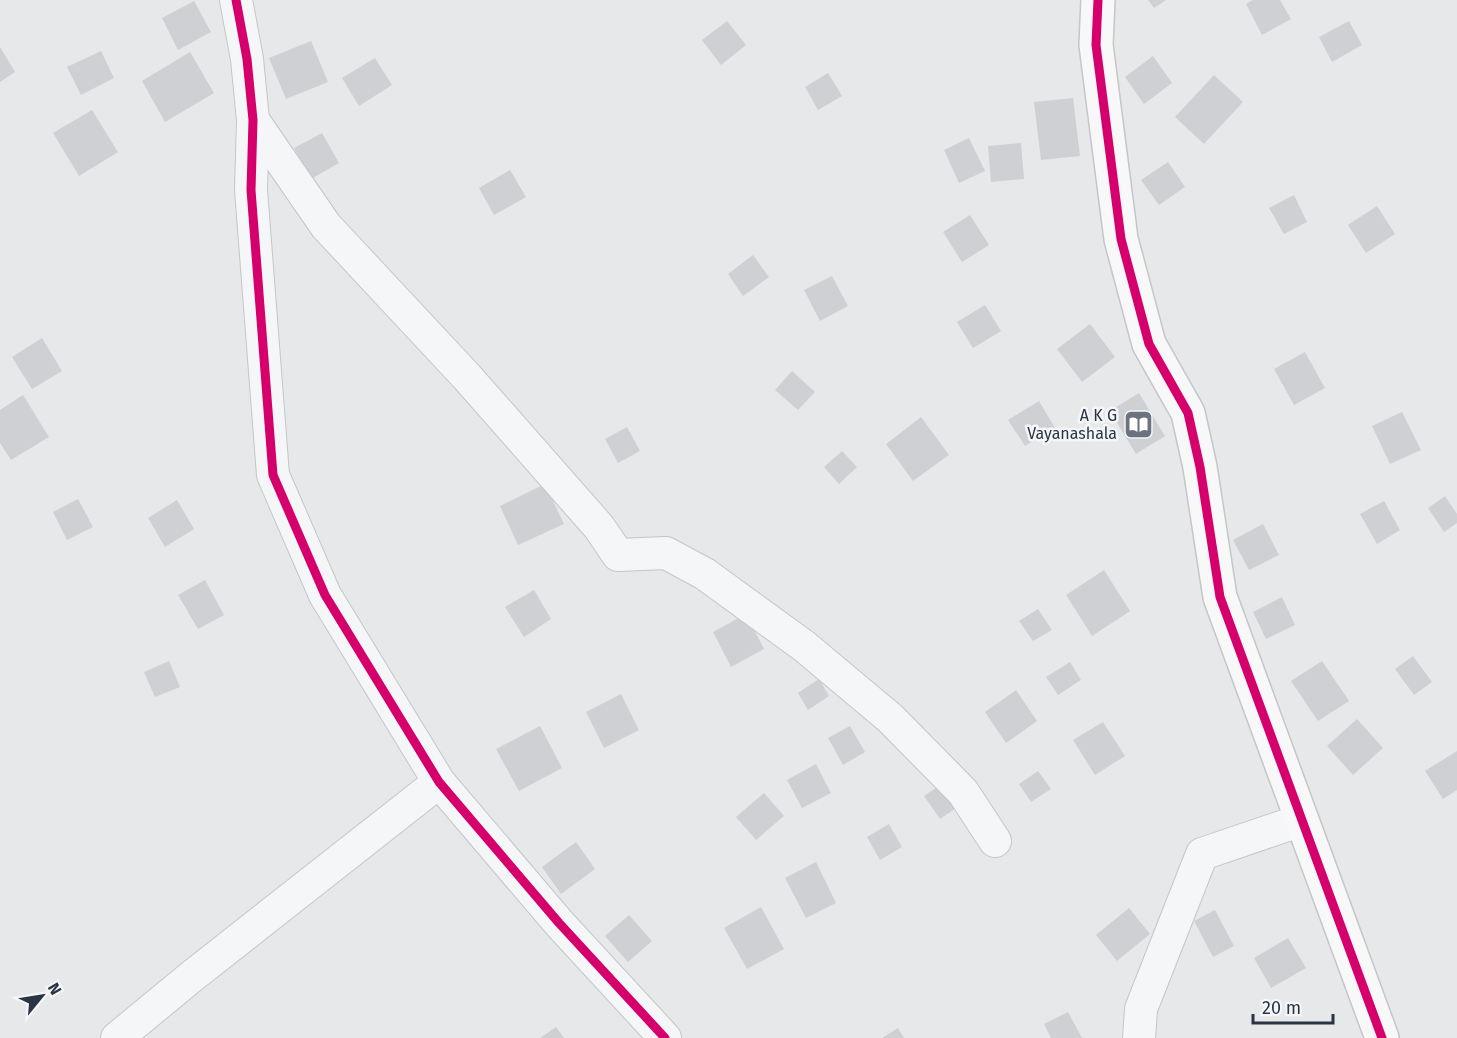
<svg xmlns="http://www.w3.org/2000/svg" width="1457" height="1038" font-family="'Fira Sans',sans-serif">
	<rect width="100%" height="100%" fill="#e6e8ea"/>
	<path fill="#ced0d3" d="M1148,0H1166L1154,8Z
		M1253,0H1280L1291,19L1262,35L1246,4Z
		M194,1L211,32L178,50L162,18Z
		M727,21L746,45L721,65L702,40Z
		M1349,21L1362,45L1332,62L1319,37Z
		M311,41L328,82L286,99L269,58Z
		M0,47L15,72L0,82Z
		M101,51L114,78L81,95L67,67Z
		M190,52L214,93L165,122L142,81Z
		M1153,56L1172,83L1144,104L1125,77Z
		M375,58L392,85L359,106L342,78Z
		M828,73L842,96L818,110L805,87Z
		M1214,75L1243,102L1204,144L1175,117Z
		M1073,98L1080,156L1041,160L1034,102Z
		M92,110L118,152L79,176L53,133Z
		M322,133L339,163L311,179L294,148Z
		M969,138L985,171L959,183L944,150Z
		M1021,143L1024,179L991,182L988,146Z
		M1168,162L1185,187L1159,205L1141,180Z
		M510,170L526,197L494,215L479,188Z
		M1294,195L1307,222L1284,234L1269,208Z
		M1377,206L1395,234L1366,253L1348,225Z
		M970,215L989,245L962,262L943,232Z
		M753,255L769,277L743,296L728,274Z
		M832,276L848,306L820,321L804,290Z
		M985,305L1001,331L973,348L957,322Z
		M1090,324L1115,357L1082,382L1057,349Z
		M42,338L62,371L32,389L12,357Z
		M1305,352L1325,388L1294,405L1274,369Z
		M792,371L815,392L798,410L775,390Z
		M1139,393L1165,436L1136,454L1110,411Z
		M23,395L49,437L11,460L0,443V410Z
		M1039,401L1055,428L1025,446L1008,420Z
		M1402,412L1421,450L1390,464L1372,426Z
		M921,417L949,455L913,481L886,444Z
		M627,427L640,451L618,463L605,439Z
		M842,451L857,467L839,484L824,467Z
		M545,484L564,524L518,545L500,506Z
		M1445,496L1457,514V523L1444,532L1428,508Z
		M78,499L93,527L67,540L53,512Z
		M177,500L194,529L165,547L148,518Z
		M1384,501L1400,530L1377,544L1360,514Z
		M1263,524L1279,555L1249,570L1233,540Z
		M1104,570L1130,611L1092,636L1066,595Z
		M205,580L224,615L198,629L178,595Z
		M534,590L551,619L524,637L505,607Z
		M1282,597L1295,625L1266,639L1253,612Z
		M1038,609L1052,630L1033,641L1019,621Z
		M746,614L764,649L731,667L713,632Z
		M1413,656L1432,682L1414,695L1395,669Z
		M169,661L180,687L155,697L144,672Z
		M1322,661L1349,701L1318,721L1291,681Z
		M1070,662L1081,680L1058,695L1046,677Z
		M819,679L829,696L808,710L798,693Z
		M1016,690L1037,721L1006,743L985,712Z
		M621,694L639,730L604,748L586,712Z
		M1357,719L1383,748L1353,775L1327,746Z
		M1103,722L1125,756L1095,775L1073,740Z
		M540,726L562,768L519,791L496,749Z
		M850,726L865,752L843,765L828,738Z
		M1457,751V790L1443,799L1425,771Z
		M816,764L831,793L802,808L787,780Z
		M1038,771L1051,789L1031,802L1019,784Z
		M943,783L959,806L940,819L924,796Z
		M764,793L784,816L756,840L736,817Z
		M889,824L902,847L880,860L867,837Z
		M576,842L595,869L561,894L542,867Z
		M816,862L836,903L806,918L785,878Z
		M761,907L784,949L747,969L724,928Z
		M1129,908L1150,934L1117,961L1096,935Z
		M1215,910L1234,946L1213,957L1194,921Z
		M629,915L652,941L628,962L605,936Z
		M1288,938L1306,968L1271,988L1254,958Z
		M1068,1012L1082,1038H1051L1044,1024Z
		M556,1027L564,1038H540Z
		M898,1028L904,1038H882Z"/>
	<g fill="none" stroke-linecap="round" stroke-linejoin="round">
		<defs>
			<path id="street" d="M236,0L247,59L253,120L251,190L273,475L325,595L439,782L559,923L665,1038
				M253,120L326,226L467,377L599,527L618,555L666,553L705,574L804,646L890,718L963,792L995,841
				M117,1038L191,977L439,782
				M1139,1038L1141,1009L1202,854L1302,820"/>
			<path id="secondary" d="M1098,0L1096,45L1121,239L1149,344L1188,413L1200,467L1220,597L1382,1038"/>
		</defs>
		<use href="#street" stroke="#c4c6c8" stroke-width="34"/>
		<use href="#secondary" stroke="#c4c6c8" stroke-width="36"/>
		<use href="#street" stroke="#f5f6f7" stroke-width="32"/>
		<use href="#secondary" stroke="#f8f8f8" stroke-width="33"/>
		<defs>
			<path id="cycleway" d="M236,0L247,59L253,120L251,190L273,475L325,595L439,782L559,923L665,1038
				M1098,0L1096,45L1121,239L1149,344L1188,413L1200,467L1220,597L1382,1038"/>
		</defs>
		<use href="#cycleway" stroke="#f4f6f9" stroke-width="13"/>
		<use href="#cycleway" stroke="#d6006c" stroke-width="9"/>
	</g>
	<defs>
		<symbol id="library-square" viewBox="-11 -11 22 22"><rect x="-9" y="-9" width="18" height="18" rx="4" fill="#6c737f" stroke="#f4f6f9"/><path d="M-6-4Q-3-5.5-.7-3.5V5Q-3 3-6 4ZM6-4Q3-5.5 .7-3.5V5Q3 3 6 4Z" fill="#fff"/></symbol>
	</defs>
	<g fill-rule="evenodd">
		<use href="#library-square" x="1122" y="408" width="33" height="33"/>
	</g>
	<g text-anchor="middle" stroke-width="5" stroke-linejoin="round" paint-order="stroke">
		<g font-size="16" fill="#2b3445" stroke="#f4f6f9" text-anchor="end">
			<text x="1117" y="421">A K G<tspan x="1117" dy="18">Vayanashala</tspan></text>
		</g>
	</g>
	<g transform="translate(42 996) rotate(60)" stroke="#f4f6f9" stroke-width="4.5" paint-order="stroke">
	<path d="M0-4.5L10 22L0 15L-10 22Z" fill="#2b3445"/>
	<text y="-9" font-size="16" font-weight="bold" text-anchor="middle" fill="#2b3445">N</text>
	</g>
	<path d="M1253 1014v9h80v-9" fill="none" stroke="#2b3445" stroke-width="3"/>
	<text x="1262" y="1014" font-size="18" fill="#2b3445" stroke="#f4f6f9" stroke-width="4.5" paint-order="stroke">20 m</text>
</svg>
